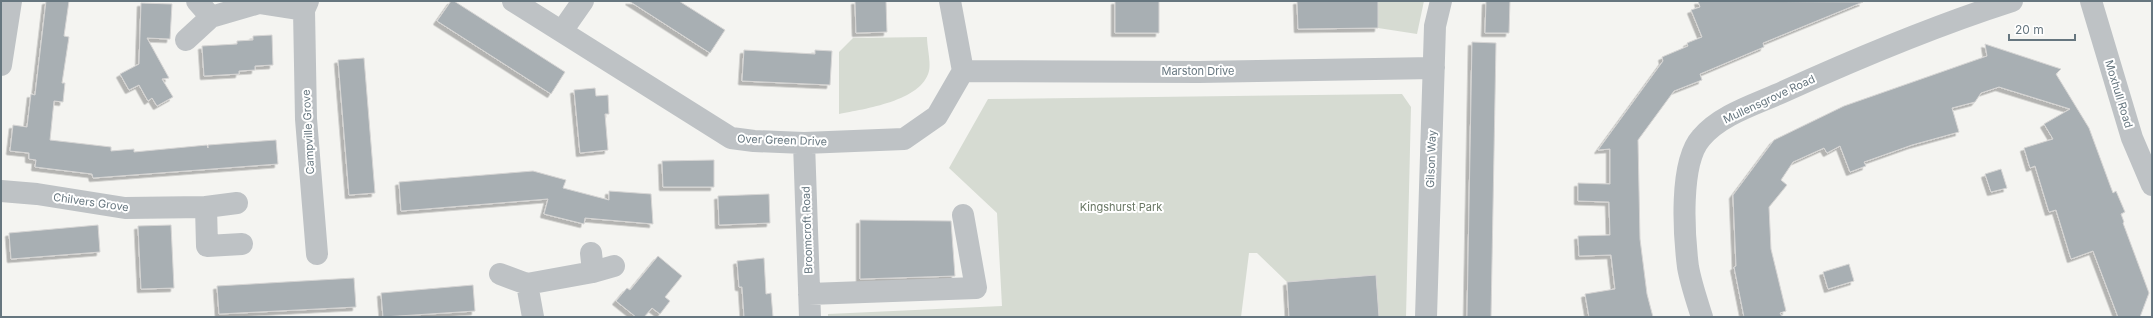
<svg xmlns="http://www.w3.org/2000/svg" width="2153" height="318" font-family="Inter,sans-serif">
	<defs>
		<filter id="shadow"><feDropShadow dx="-3.5" dy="3.5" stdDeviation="0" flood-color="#0004"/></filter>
	</defs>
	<rect width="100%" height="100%" fill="#f4f4f1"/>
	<path fill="#d6dbd2" d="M1378,1H1424L1417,34L1378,28Z
		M927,37C927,47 931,62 929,71C922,101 864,109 839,114V52L853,38Z
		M1402,94L1411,107L1406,317H1379L1376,275L1287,282L1257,253H1249L1241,317H828V314L1002,306L997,213L949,168L988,99Z"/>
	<path fill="#a8afb3" stroke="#d6d5d4" filter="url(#shadow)" d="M46,1H69L64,36L69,37L62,83H65L63,102L54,101L50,140L111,147V151L134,149V152L207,145L208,148V145L276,140L278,164L93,178L92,174L35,167L36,160L29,159V153L10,151L13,125L27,127L31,94L35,95Z
		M451,1H454L565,72L551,94L437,21Z
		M629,1H679L725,30L710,53Z
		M855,1H886L887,32L856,33Z
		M1115,1H1159V33H1115Z
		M1297,1H1378V28L1298,29Z
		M1486,1H1510L1509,33H1485Z
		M1698,1L1863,2L1763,43L1764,47L1700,74L1702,80L1674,91L1638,140L1640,239L1647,294L1653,317H1589L1585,294L1615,289L1611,255L1579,256L1578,236L1610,235L1609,202L1578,201V183L1610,184V149L1598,150L1663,61L1662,57L1688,46L1687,43L1702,37L1691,10L1700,7Z
		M141,3L172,4L170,39L147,38L169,78L162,79L173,97L157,106L152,98L148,101L139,85L129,90L120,74L139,64Z
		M272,35L273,65L255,66V70L239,71V74L204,76L202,46L237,44V41L253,40V36Z
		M1472,42L1496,43L1491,317H1467Z
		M1985,44L2061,69L2056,74L2089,128L2110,185L2113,193L2116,191L2125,212L2121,214L2124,222L2123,223L2149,293L2140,317H2118L2093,251L2071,259L2056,210L2049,212L2035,166L2030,168L2024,148L2053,139L2044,124L2070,109L1999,87L1981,93L1975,102L1952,108L1959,132L1912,145L1864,162L1866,166L1850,172L1840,146L1827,153L1824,148L1793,162L1781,180L1787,185L1769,207L1771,249L1786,311L1780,313L1782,317H1744L1734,267L1736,266L1733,195L1774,140L1844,106L1987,56Z
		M744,50L815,54V50L832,51L830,85L742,81Z
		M364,58L375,193L349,195L338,60Z
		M595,88L596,96L608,95L609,114H605L608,150L580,153L574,90Z
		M714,160V187H663L662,161Z
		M2001,169L2007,188L1991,192L1985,174Z
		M533,171L566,180L563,188L609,200V191L651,194L653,224L585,218L584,224L544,214L548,199L401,211L399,182Z
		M769,194L770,223L719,225L718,196Z
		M860,220L951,221L955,276L860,279Z
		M98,225L100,252L11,259L9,233Z
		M171,225L174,288L141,289L138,226Z
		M658,256L682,276L665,297L670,301L660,314L652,308L644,317H636L616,301L627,288L630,290Z
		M764,258L766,294L771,293L773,317H744L742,287H739L737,261Z
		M1849,264L1854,281L1828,289L1823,272Z
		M1376,275L1379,317H1289L1287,282Z
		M354,278L356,307L219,314L217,286Z
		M473,285L475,311L383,317L381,293Z"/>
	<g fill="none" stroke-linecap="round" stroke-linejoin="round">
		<path stroke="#bec2c5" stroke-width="22" d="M197,1L211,17L259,3L304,10
			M308,1L304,10L306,119L317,254
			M513,1L731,138L754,141L804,143L904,139L937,116L963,71L950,1
			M2091,1L2132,138L2152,185
			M562,31L583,1
			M186,40L211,17
			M1,65L11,1
			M963,71L1199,72L1434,68
			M804,143L810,317
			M1,191L37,194L125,208L206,207L207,246L242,244
			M206,207L237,203
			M591,253L593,272
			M500,274L527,284
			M809,294L976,288L963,215
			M533,317L527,284L593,272L614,266
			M1426,317L1435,26L1441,1
			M1702,317C1697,301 1691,284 1688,267C1684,235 1679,163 1701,138C1721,114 1757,104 1785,91C1860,57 1934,26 2012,1"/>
	</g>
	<g text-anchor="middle" stroke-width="4" stroke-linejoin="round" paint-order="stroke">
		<g font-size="11" fill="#66767f" stroke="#fff">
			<text x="1198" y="75">Marston Drive</text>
			<text transform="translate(2119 94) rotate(73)" y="4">Moxhull Road</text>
			<text transform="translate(1769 99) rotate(-25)" y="4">Mullensgrove Road</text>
			<text transform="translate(308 132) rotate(-93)" y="4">Campville Grove</text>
			<text transform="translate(782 140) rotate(2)" y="4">Over Green Drive</text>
			<text transform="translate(1431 159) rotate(-88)" y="4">Gilson Way</text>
			<text transform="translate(91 202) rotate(8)" y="4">Chilvers Grove</text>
			<text transform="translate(807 230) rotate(-92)" y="4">Broomcroft Road</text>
		</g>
		<g font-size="11" fill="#697764" stroke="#fff">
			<text x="1121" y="211">Kingshurst Park</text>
		</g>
	</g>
	<rect width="2153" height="318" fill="none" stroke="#66767f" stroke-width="4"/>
	<path d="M2009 34v6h66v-6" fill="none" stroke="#66767f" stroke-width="2"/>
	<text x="2015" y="34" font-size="12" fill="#66767f" stroke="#ffffff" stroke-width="3" paint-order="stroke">20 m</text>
</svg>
